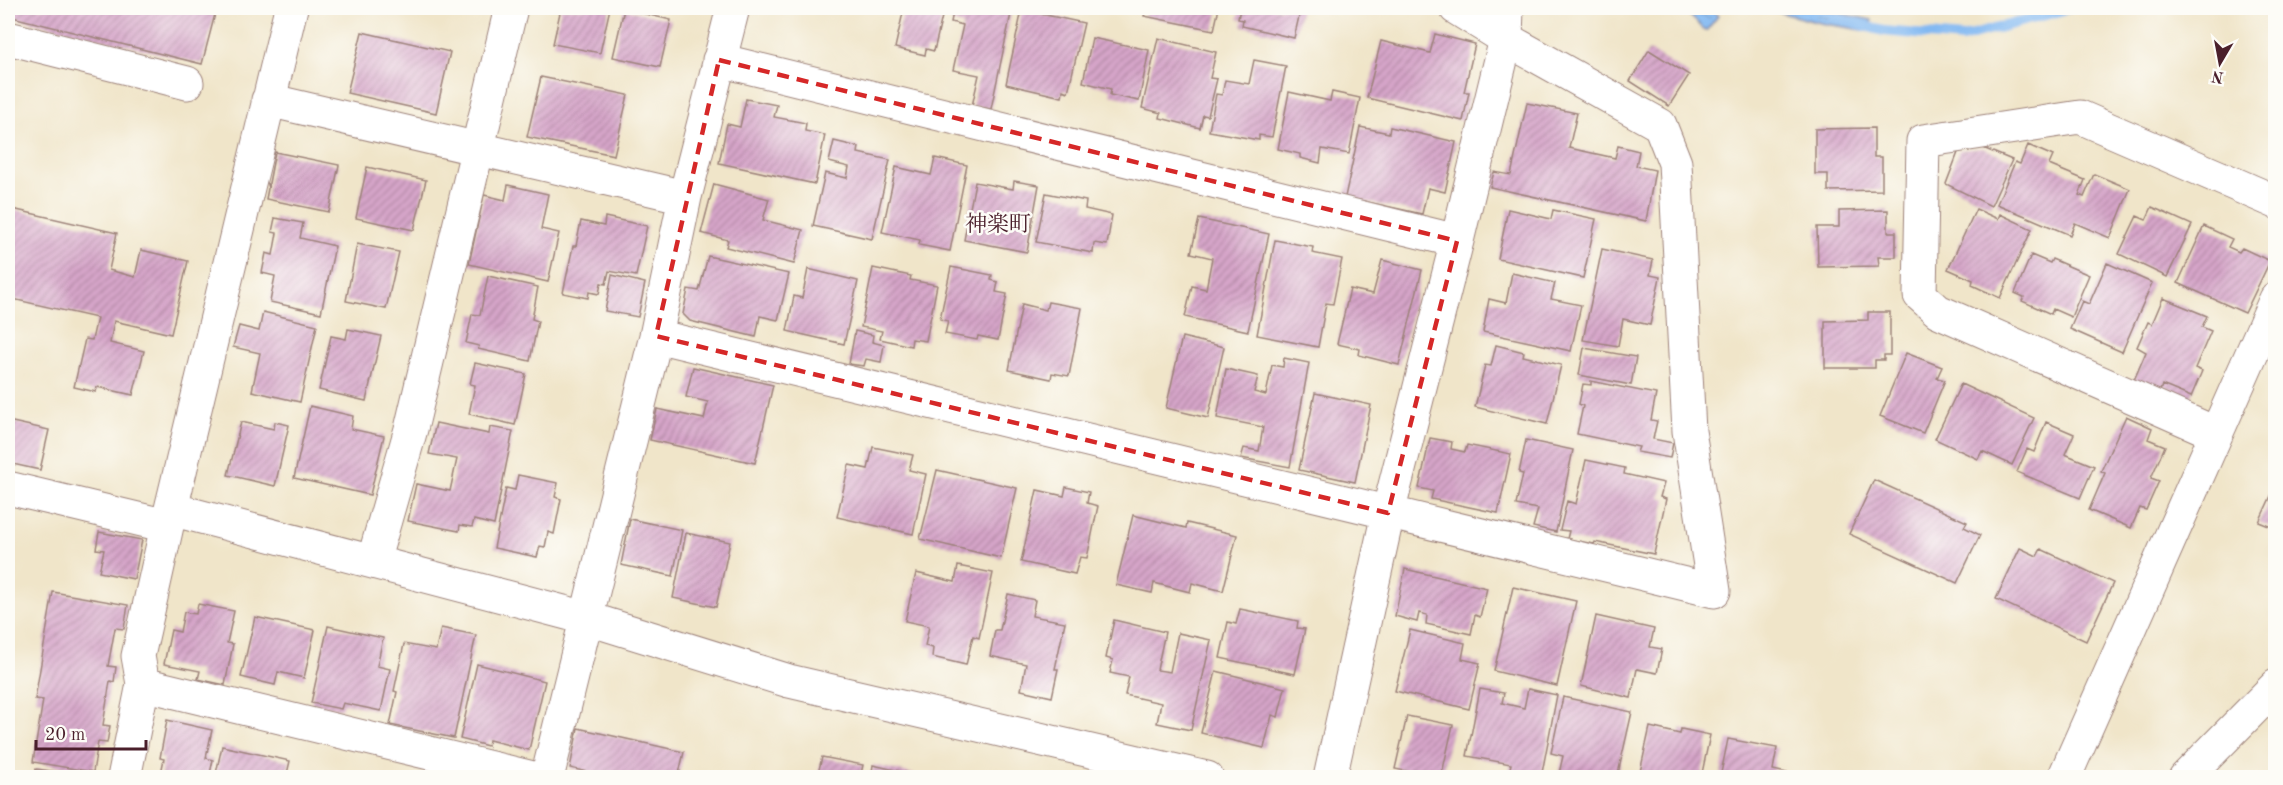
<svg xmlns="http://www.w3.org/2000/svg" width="2283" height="785" font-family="'Old Standard TT','Noto Serif JP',serif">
	<defs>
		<pattern id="water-ripples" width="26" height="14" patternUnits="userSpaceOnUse" patternTransform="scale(1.5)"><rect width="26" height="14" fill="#83b9f2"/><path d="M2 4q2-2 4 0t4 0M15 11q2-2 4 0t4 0" fill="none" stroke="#6d96c4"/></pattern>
		<pattern id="building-hatch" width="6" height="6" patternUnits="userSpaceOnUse" patternTransform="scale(1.5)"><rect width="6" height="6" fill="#d6a5c9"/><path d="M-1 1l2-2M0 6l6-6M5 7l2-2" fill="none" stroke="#b086a3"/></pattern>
	</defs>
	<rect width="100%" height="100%" fill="#fdfcf7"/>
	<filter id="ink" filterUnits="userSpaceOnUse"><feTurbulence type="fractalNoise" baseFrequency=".0167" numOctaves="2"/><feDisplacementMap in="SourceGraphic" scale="12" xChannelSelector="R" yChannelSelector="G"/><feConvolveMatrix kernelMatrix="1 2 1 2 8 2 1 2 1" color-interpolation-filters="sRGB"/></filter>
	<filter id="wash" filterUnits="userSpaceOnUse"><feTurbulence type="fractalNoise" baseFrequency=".008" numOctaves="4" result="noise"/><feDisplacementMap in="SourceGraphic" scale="24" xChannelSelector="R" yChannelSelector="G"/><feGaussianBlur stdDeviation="1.35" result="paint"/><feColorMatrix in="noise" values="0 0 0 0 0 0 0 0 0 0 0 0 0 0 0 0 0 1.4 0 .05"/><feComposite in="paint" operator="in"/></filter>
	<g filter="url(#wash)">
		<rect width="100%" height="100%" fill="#f0e5c9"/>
		<path fill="url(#water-ripples)" stroke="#666c8e" stroke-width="1.5" d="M1682,8H1710L1718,16L1706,31Z
			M1763,8H1815L1872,20L1868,31L1820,23Z"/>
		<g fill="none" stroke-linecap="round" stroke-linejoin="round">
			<path stroke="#83b9f2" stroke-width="10" d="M1857,24L1884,31L1962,38L2070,8"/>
		</g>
		<g id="blocks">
			<path fill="url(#building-hatch)" d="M8,8H190L215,14L202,64L8,16Z
				M561,8H610L600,53L553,44Z
				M904,8H944L934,51L926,49L925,55L895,48Z
				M954,8L1012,9L991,109L972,106L979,75L953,70L963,25L951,22Z
				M1146,8H1219L1214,30L1144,16Z
				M1240,8H1301L1294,38L1242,26L1243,20L1238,19Z
				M624,9L671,20L660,67L613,57Z
				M1022,10L1084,23L1068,92L1063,90L1062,97L1006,84Z
				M362,32L450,52L436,113L347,93Z
				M1435,34L1475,44L1464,92H1469L1463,121L1367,98L1381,41L1430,53Z
				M1092,38L1149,50L1139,101L1110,95L1111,89L1083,82Z
				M1158,38L1216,52L1210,78L1217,79L1208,116L1203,115L1200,128L1160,118L1161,113L1142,108Z
				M1649,50L1689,75L1669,106L1630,81Z
				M1254,60L1286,66L1272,137L1259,135V140L1209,131L1216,94L1222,95L1225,80L1249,84Z
				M541,77L628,95L614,155L527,137Z
				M1289,92L1330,101L1332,92L1360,98L1349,154L1322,149L1320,163L1300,158V154L1278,149Z
				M746,99L777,105L774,117L806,123L805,131L825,135L815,184L719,163L727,124L740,127Z
				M1527,103L1577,113L1569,148L1615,158L1618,146L1639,151L1636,166L1655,170L1646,221L1490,187L1494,172L1511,175Z
				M1360,127L1389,133L1390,127L1456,142L1445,192L1428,188L1422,214L1345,197Z
				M1874,128V157H1882V190L1828,191V174H1815V129Z
				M834,141L859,147L858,153L890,160L872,239L813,226L825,173L847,178L849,167L829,162Z
				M2028,145L2053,156L2049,165L2085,180L2079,195L2084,197L2094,174L2130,189L2110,238L2075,223L2070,235L1997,204L2015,162L2020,164Z
				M1983,148L2012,160L1991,206L1946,184L1959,150Z
				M275,152L339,165L329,212L266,199Z
				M935,158L967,165L950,251L919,245L920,240L882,232L896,167L931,175Z
				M367,167L426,180L414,230L356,218Z
				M1014,181L1039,185L1027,252L964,240L975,182L1013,189Z
				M714,184L769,199L763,220L803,230L794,264L726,247L728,240L701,233Z
				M508,185L548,194L541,229L559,233L548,282L469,264L484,195L505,200Z
				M1046,193L1086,201L1085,209L1112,215L1107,245L1094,243L1093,253L1036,242Z
				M2152,207L2192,225L2167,277L2119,254L2137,216L2146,220Z
				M8,208L117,233L109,270L135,277L141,250L188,261L171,334L114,321L110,343L144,351L133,395L97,387L96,392L74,387L85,339L92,340L97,318L8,298Z
				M1508,209L1551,219L1553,210L1596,219L1583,278L1498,259Z
				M1976,209L1998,219L2000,214L2032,229L2000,298L1972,285L1973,280L1948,269Z
				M1888,210V232H1896V257H1878L1879,266L1818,267L1817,227H1839V211Z
				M605,217L647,226L636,276L609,271L606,284L601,283L599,294L589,292L588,298L563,293L573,246H576L581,221L604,226Z
				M275,218L303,223L300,238L335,246L321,313L270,302L275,276L262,273L266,253L273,255L277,233L272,232Z
				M1199,219L1269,234L1248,331L1185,317L1192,286L1206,289L1212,258L1191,253Z
				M2204,226L2232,239L2228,247L2239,252L2242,248L2270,261L2245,313L2178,283Z
				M1275,240L1313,247L1312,253L1342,259L1333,304L1326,303L1318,347L1257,335Z
				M357,244L399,252L386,309L346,301Z
				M1602,249L1653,260L1650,275L1660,277L1650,325L1623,319L1618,346L1583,340Z
				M2031,255L2050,263L2052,259L2089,275L2071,317L2053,309L2051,314L2022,301L2024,297L2015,293Z
				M708,256L789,274L778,320L760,316L756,337L690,321L683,314L688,289L699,291Z
				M1382,260L1422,270L1399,365L1359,355L1360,349L1337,344L1350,289L1373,294Z
				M2107,263L2152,283L2122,352L2070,329L2082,301L2089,304Z
				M951,267L992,275L991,280L998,282L996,292L1007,294L998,340L978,336L977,340L945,334L948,321L940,319Z
				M873,268L911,276L910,280L937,285L926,341L912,339L911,346L880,339L882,331L861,327Z
				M808,269L858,281L844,344L787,331L794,296L802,298Z
				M1512,273L1555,283L1551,299L1581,305L1571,351L1483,332L1489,299L1506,303Z
				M612,275L645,283L638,317L605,311Z
				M488,276L538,287L532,319L538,321L530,361L478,349L479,346L466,343L472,314L480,315Z
				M2163,298L2207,316L2202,327L2211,331L2195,368L2202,371L2191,397L2162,385L2160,391L2134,380L2146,352L2137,347L2148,322L2152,324Z
				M1048,302L1082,308L1069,376L1052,373L1051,379L1009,370L1022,304L1046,310Z
				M263,312L317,325L300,402L252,391L260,353L233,347L239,326L259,331Z
				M1868,312H1890V355H1884V360H1875V368H1825V321L1868,320Z
				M348,329L381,336L366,401L319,390L331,336L346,339Z
				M855,331L873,335L872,342L884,345L881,362L866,359L864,366L849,364Z
				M1182,337L1224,347L1208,418L1166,408Z
				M1496,345L1524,352L1523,356L1561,365L1547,424L1475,407L1485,365L1491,366Z
				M1584,348L1636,357L1631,385L1579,375Z
				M1906,353L1942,367L1937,378L1945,380L1923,433L1880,416Z
				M1284,358L1309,363L1290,467L1241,458L1244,448L1259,451L1263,427L1217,418L1226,369L1258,376L1254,392L1266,395L1272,365L1283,367Z
				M475,363L526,374L515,425L469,414L475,385L470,384Z
				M693,367L773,385L755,463L650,440L657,409L704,419L708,402L686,397Z
				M1591,381L1656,394L1651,420L1657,421L1653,439L1673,443L1670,458L1637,452L1639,447L1577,434L1583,406L1579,404L1583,384L1591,385Z
				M1961,384L2034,418L2012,465L1982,451L1978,459L1935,439Z
				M1315,393L1371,405L1355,482L1299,470Z
				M310,406L353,416L351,429L384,436L370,495L294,478Z
				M2126,416L2152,428L2148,439L2165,446L2151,478L2159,481L2146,510L2140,508L2131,528L2089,510L2105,473L2101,471Z
				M8,421L49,430L40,470L8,463Z
				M241,422L274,429L275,422L289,425L275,486L228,475Z
				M2046,422L2074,434L2065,454L2094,466L2080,498L2017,472L2027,449L2034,452Z
				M436,423L489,434L490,427L513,431L494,525L474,520L472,527L460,525L459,531L408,521L416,484L450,491L457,459L429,454Z
				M1430,438L1452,442L1451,449L1465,452L1467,445L1511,454L1498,513L1431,499L1433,491L1419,488Z
				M1526,440L1573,450L1556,532L1533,527L1538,509L1516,505L1523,474L1519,473Z
				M873,447L913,455L909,470L926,474L913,534L837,517L849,465L868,469Z
				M1586,460L1625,468L1624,474L1664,483L1660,497L1666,499L1654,554L1595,542L1594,544L1567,539L1569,531L1560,530L1567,501L1576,504Z
				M937,470L1017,488L1001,558L920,539Z
				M518,475L558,483L555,497L561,499L554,534L548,532L545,547L540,546L537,557L494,548L506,488L515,490Z
				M1874,480L1967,522L1964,527L1980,535L1957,583L1849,534Z
				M2276,485V529L2259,522Z
				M1066,487L1089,492L1087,503L1098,506L1087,558L1080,557L1075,574L1021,562L1037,490L1064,496Z
				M1133,515L1186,528L1187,523L1237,535L1223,591L1192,583L1190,592L1154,583L1152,593L1116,585Z
				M630,519L682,530L673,576L621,565Z
				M99,532L142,540L134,579L99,572L104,550L96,549Z
				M686,533L730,542L716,607L673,598Z
				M2020,548L2037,556L2041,549L2113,583L2086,641L1996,599Z
				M958,566L993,573L979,638L973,636L966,665L932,657L933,648L925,646L929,626L905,621L916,573L955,582Z
				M1405,569L1487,588L1480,617L1475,615L1471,634L1426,624L1427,615L1419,613L1417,622L1395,616Z
				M1513,587L1576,601L1557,686L1494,671Z
				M53,592L128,605L124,629L115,628L108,666L116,667L114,682L110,681L103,725L110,726L107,743L98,742L93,772L33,762L43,700L35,699Z
				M1008,594L1035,600L1032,616L1065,622L1055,669H1058L1052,697L1021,690L1026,664L990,656L995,630H1000Z
				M198,604L234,611L227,643L233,644L225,685L198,679L200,671L164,664L171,630L180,632L184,612L196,614Z
				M1240,609L1298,621L1297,628L1305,629L1295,674L1220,658L1228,622L1236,624Z
				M1596,616L1654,629L1650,647L1662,649L1657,673L1637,669L1631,698L1581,686Z
				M255,617L315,630L304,678L278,672L275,685L241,677Z
				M1114,620L1165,632L1157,670L1170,672L1178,633L1211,640L1191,730L1157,723L1161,703L1125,695L1129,677L1110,673L1113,660L1106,658Z
				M328,626L383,638L377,666L390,669L381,711L343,703L341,709L311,703Z
				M441,628L476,635L454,738L390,725L397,692L394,691L404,644L436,650Z
				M1410,630L1465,643L1462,659L1480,663L1469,709L1395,691Z
				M477,664L545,681L529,750L489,740L488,746L460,739Z
				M1216,671L1285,688L1278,717L1272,715L1264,748L1201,733Z
				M1480,689L1504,693L1502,703L1524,708L1528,689L1557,695L1541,778L1508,776L1511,764L1467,756Z
				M1563,697L1632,712L1617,778H1558L1563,756L1551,753Z
				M1407,716L1453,725L1441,778L1395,769Z
				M167,720L212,730L206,758L213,760L209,778H160L164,759L160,758Z
				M1650,727L1680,734L1681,729L1710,735L1701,778H1646L1647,774L1640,772Z
				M578,728L684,752L678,778H613L570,768Z
				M1728,739L1777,748L1773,770L1787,773L1786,778H1720Z
				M222,746L290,761L286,778H215Z
				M822,757L863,765L860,778H817Z
				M873,765L926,777V778H871Z
				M36,769L88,776V778H34Z"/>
		</g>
	</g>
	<g filter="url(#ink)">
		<use href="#blocks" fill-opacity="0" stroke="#9d827a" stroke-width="1.5"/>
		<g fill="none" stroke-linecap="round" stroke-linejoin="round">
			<defs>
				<path id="minor" d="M8,38L187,83
					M719,60L1457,241
					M268,100L685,197
					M656,336L1714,591L1689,431L1675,163L1660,125L1506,39L1456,8
					M2215,433L1938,311L1920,295L1923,141L2080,117L2276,202
					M8,488L167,526L171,509L586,618L789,681L1207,778
					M171,509L291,8
					M167,526L138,656L143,684L533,778
					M373,562L411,429L511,8
					M124,778L143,684
					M547,778L656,336L685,197L733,8
					M1330,778L1388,513L1457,241L1506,39L1507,8
					M2064,778L2276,299
					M2185,778L2276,686"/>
			</defs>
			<use href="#minor" stroke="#9d827a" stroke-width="35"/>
			<use href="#minor" stroke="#fff" stroke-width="33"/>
		</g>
	</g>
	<path fill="none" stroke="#d62828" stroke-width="4.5" stroke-dasharray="12 8" stroke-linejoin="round" d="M719,60L1457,241L1388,513L656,336Z"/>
	<g text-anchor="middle" stroke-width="5" stroke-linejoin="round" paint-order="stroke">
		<g font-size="22" fill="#4a1f2b" stroke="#fdfcf7">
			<text x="998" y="231">神楽町</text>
		</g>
	</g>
	<rect width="2283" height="785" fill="none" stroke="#fdfcf7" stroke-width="30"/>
	<g transform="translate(2220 63) rotate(190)" stroke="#fdfcf7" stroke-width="4.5" paint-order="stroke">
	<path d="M0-4.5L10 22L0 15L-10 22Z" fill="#4a1f2b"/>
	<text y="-9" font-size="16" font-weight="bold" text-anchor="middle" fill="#4a1f2b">N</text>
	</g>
	<path d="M36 740v9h110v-9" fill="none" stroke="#4a1f2b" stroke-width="3"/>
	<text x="45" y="740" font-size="18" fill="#4a1f2b" stroke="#fdfcf7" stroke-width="4.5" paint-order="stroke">20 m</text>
</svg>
